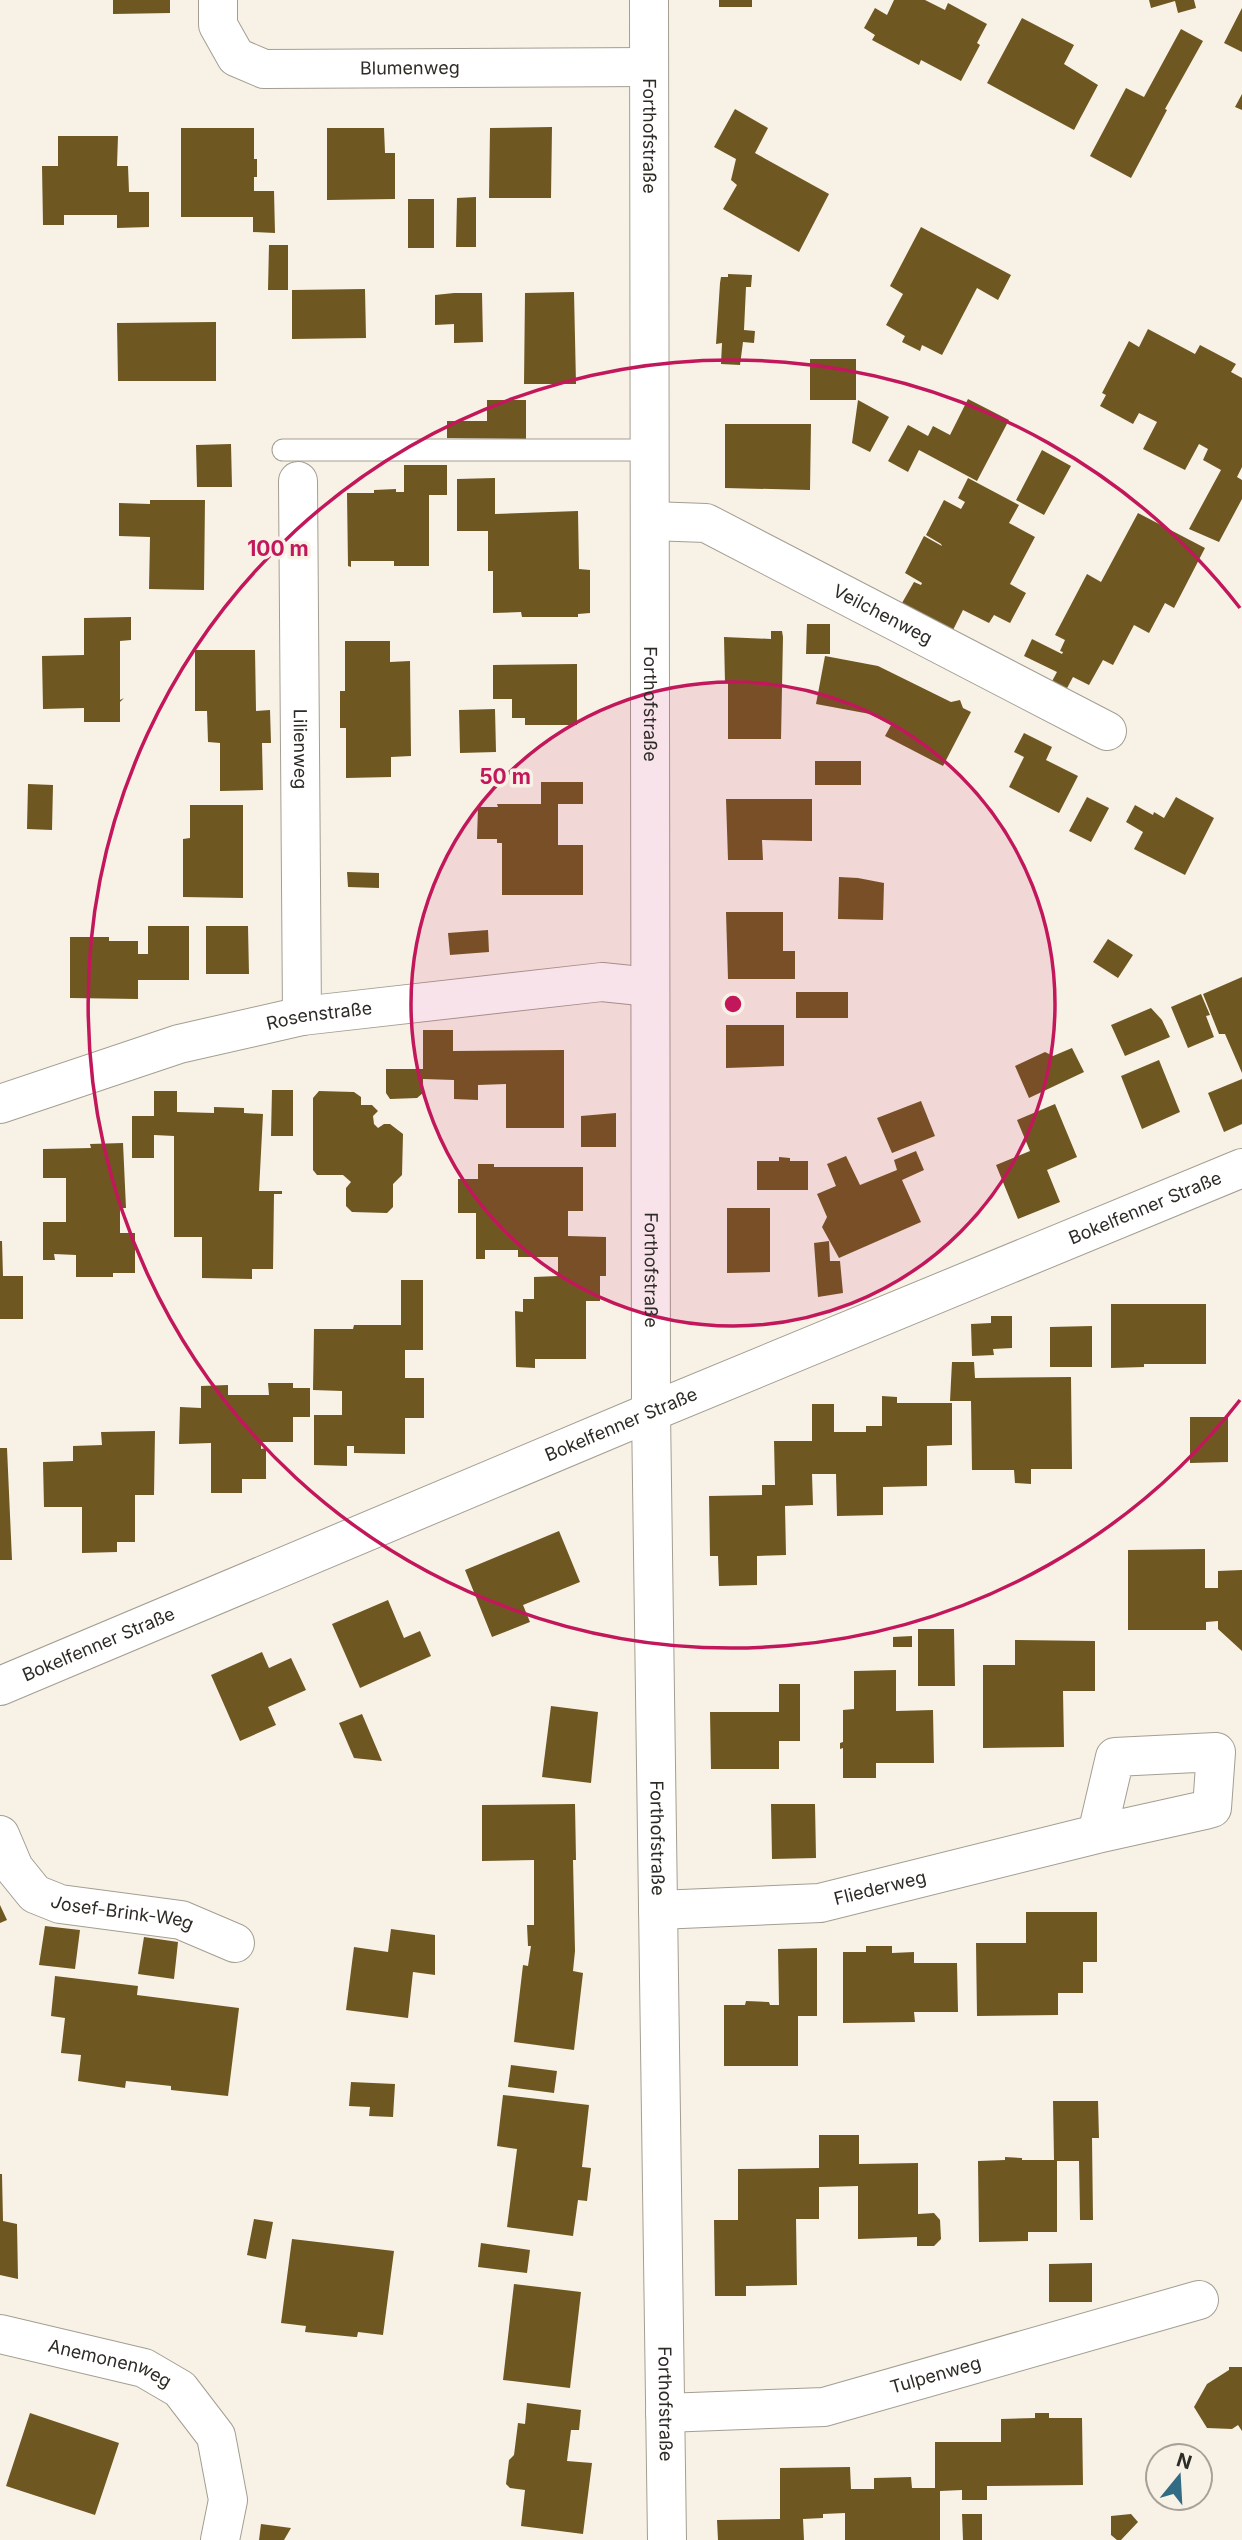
<svg xmlns="http://www.w3.org/2000/svg" width="1242" height="2540" font-family="Inter,sans-serif">
	<rect width="100%" height="100%" fill="#f8f2e6"/>
	<path fill="#6f5721" d="M113,0H170V13L113,14Z
		M719,0H752V7H719Z
		M894,0H925L945,10L948,3L987,24L977,43L980,45L961,81L921,60L919,65L872,40L875,35L864,28L875,8L887,15Z
		M1149,0H1194L1196,8L1178,13L1175,1L1151,8Z
		M1242,8V52L1224,43Z
		M1022,18L1074,45L1064,64L1098,85L1074,130L987,83Z
		M1181,29L1203,41L1165,109L1167,110L1131,178L1090,156L1126,88L1144,97Z
		M1242,94V110L1235,107Z
		M735,109L768,128L755,153L829,194L799,252L723,209L737,185L731,180L736,159L714,147Z
		M552,127L551,198H489L490,128Z
		M181,128H254V159H257V177H254V191H274L275,233L253,232V217H181Z
		M327,128H384L385,153H395V199L327,200Z
		M58,136H118L117,166H128L129,192H149V227L117,228V215H64V225H43L42,166H58Z
		M476,197V247H456L457,198Z
		M408,199H434V248H408Z
		M921,227L1011,275L998,300L977,288L942,355L922,345L920,351L902,342L905,336L886,325L903,294L890,286Z
		M269,245H288V290H268Z
		M728,274L752,275L751,287H746L744,330L755,331L754,343L743,342L740,365L721,364L722,343L716,344L720,283L721,277H728Z
		M365,289L366,338L292,339V290Z
		M574,292L576,384H524L525,293Z
		M454,293H482L483,342L454,343V324L435,325V295Z
		M216,322V381H118L117,323Z
		M1148,329L1195,354L1200,345L1236,364L1231,372L1242,378V467L1237,477L1242,480V499L1219,542L1189,529L1221,470L1203,460L1208,449L1199,444L1185,470L1143,449L1157,422L1139,413L1133,424L1100,406L1106,395L1102,393L1129,341L1139,347Z
		M810,359H856V400H810Z
		M968,399L1009,420L977,481L919,450L908,472L888,461L908,425L928,436L933,426L950,435Z
		M487,400H526V439L447,438V421H487Z
		M858,400L889,417L870,452L852,443Z
		M725,424H811L810,490L725,488Z
		M231,444L232,487H197L196,445Z
		M1042,450L1071,466L1044,515L1016,500Z
		M404,465H447V495H429V566H394V561H351V567L348,566L347,493H374V490L396,489V492H404Z
		M495,478V514L578,511L579,569L590,570V613L578,614V617H522L521,612L493,613V571H488V531H457V479Z
		M968,478L1019,505L1009,523L1035,537L1010,584L1026,593L1010,623L994,615L989,623L963,610L953,630L902,603L914,582L921,585L922,583L905,573L924,536L942,546L941,544L926,535L944,500L961,509L965,502L958,498Z
		M150,500H205L204,590L149,589L150,537L119,536V503L150,504Z
		M1138,513L1205,548L1174,608L1165,603L1149,633L1134,625L1113,665L1103,660L1089,685L1073,677L1065,692L1050,685L1057,672L1024,656L1032,639L1062,654L1063,652L1060,651L1065,640L1055,635L1087,574L1101,582Z
		M131,617V640L120,641V700L124,698L120,702V722H84V708L43,709L42,656L84,655V618Z
		M807,624H830V654H806Z
		M771,631H782L783,637L781,739H728V683H725L724,637L771,639Z
		M345,641H390V662L410,661L411,756L391,757V777L346,778V728H340V691H345Z
		M195,650H255L256,711L270,710L271,743H262L263,790L220,791V743L208,742L207,711H195Z
		M825,656L878,666L951,702L960,700L963,708L971,712L943,766L885,736L891,725L870,714L816,704Z
		M577,664V725H525V718H512V699H493V665Z
		M495,709L496,752L460,753L459,710Z
		M1024,733L1052,747L1046,760L1078,776L1059,813L1009,787L1024,757L1014,752Z
		M815,761H861V785H815Z
		M541,782H583V804H558V845H583V895H502V843H497V839H477L478,807H498L497,804H541Z
		M28,784L53,785L52,830L27,829Z
		M1087,797L1109,808L1091,842L1069,831Z
		M1176,797L1214,818L1185,875L1134,849L1143,832L1126,822L1135,805L1153,815L1154,812L1164,818Z
		M726,799H812V841L762,840L763,860H728Z
		M190,805H243V898L183,897V839L190,838Z
		M347,872L379,873V888L348,887Z
		M839,877L858,878L884,883L883,920L838,919Z
		M726,912H783V951H795V979H728Z
		M148,926H189V980H138V999L70,998V937H109V941H138V954H148Z
		M206,926H248L249,974H206Z
		M488,930L489,952L450,955L448,933Z
		M1108,939L1133,955L1118,978L1093,962Z
		M1242,977V1073L1225,1034H1219L1203,994Z
		M796,992H848V1018H796Z
		M1201,994L1210,1015L1206,1016L1214,1037L1188,1048L1171,1007Z
		M1151,1008L1162,1020L1170,1037L1125,1056L1111,1025Z
		M726,1025H784V1066L726,1068Z
		M423,1030H453V1051L564,1050V1128H506V1084L478,1085V1100L454,1099V1080L423,1079V1093L417,1098L390,1099L386,1093V1069H423Z
		M1072,1048L1084,1072L1029,1098L1015,1066L1045,1052L1053,1056Z
		M1159,1060L1180,1112L1142,1129L1121,1076Z
		M1242,1079V1124L1224,1132L1208,1093Z
		M272,1090H293V1136H271Z
		M154,1091H177V1112L214,1113V1107L244,1108V1113L263,1114L259,1191H282V1194H274L273,1269H252V1279L202,1278V1237H174V1136L154,1135V1158H132V1116H154Z
		M319,1091L354,1092L361,1097V1105H372L378,1111L373,1116L374,1124L378,1128L384,1124H390L403,1134L402,1175L393,1184V1207L387,1213L352,1212L346,1206V1188L351,1182L343,1175H317L313,1170V1098Z
		M921,1101L935,1136L892,1153L877,1118Z
		M1055,1104L1077,1157L1047,1170L1060,1202L1018,1219L996,1165L1030,1151L1017,1120Z
		M616,1113V1147H581V1116Z
		M123,1143L126,1208H120V1233H135V1273H113V1277H76V1255L54,1254L55,1260H43V1222H66V1178H43V1149L91,1148L90,1144Z
		M916,1151L924,1170L902,1180L921,1222L839,1258L822,1227L827,1217L817,1194L836,1186L827,1164L846,1156L860,1185L897,1170L894,1160Z
		M779,1157L790,1158V1161H808V1190H757V1161H779Z
		M478,1164H494V1167H583V1211H568V1236L606,1237V1276H600V1301H586V1359H535V1368L516,1367L515,1311L523,1312V1299H534V1277L558,1276V1257H518V1250H485V1259H476V1213H458V1179H478Z
		M727,1208H770V1272L727,1273Z
		M0,1241H2L3,1276H23V1319H0Z
		M829,1241L830,1261H840L843,1293L818,1297L814,1243Z
		M401,1280H423V1350H405V1378H424V1418H405V1454L354,1453V1446H347V1466L314,1465V1415H342V1391L313,1390L314,1329H353L354,1325H401Z
		M1111,1304H1206V1364H1144V1367L1111,1368Z
		M991,1316H1012V1348L993,1349L994,1355L972,1356L971,1324L991,1323Z
		M1092,1326V1367H1050V1327Z
		M952,1362H974L975,1378L1071,1377L1072,1469H1031V1484L1015,1483L1014,1470H972L971,1401H950Z
		M268,1383H293V1388H310V1417H293V1442H261V1449L266,1448V1479H242V1493H211V1443L179,1444L180,1407L201,1408V1386L228,1385V1395H269Z
		M882,1396L897,1397V1403H952V1445L927,1446V1486L883,1487V1515L837,1516L836,1474H812L813,1505L785,1506L786,1555L757,1556V1585L719,1586L718,1556H710L709,1496L762,1495V1485H775L774,1441H812V1404H834V1432H866V1426H882Z
		M1190,1417H1228V1462L1190,1463Z
		M155,1431L154,1495H135V1542H117V1552L82,1553V1507H44L43,1462L73,1461V1446L102,1445L101,1432Z
		M0,1448H7L12,1560H0Z
		M559,1531L580,1582L523,1605L530,1622L492,1637L465,1570Z
		M1205,1549V1588H1218V1571L1242,1570V1651L1218,1629V1621L1206,1622V1630H1128V1550Z
		M388,1600L404,1638L420,1631L431,1656L360,1688L332,1624Z
		M918,1629H954L955,1686H918Z
		M912,1636V1647H893V1637Z
		M1015,1640L1095,1641V1691H1063L1064,1747L983,1748V1665H1015Z
		M262,1652L269,1668L291,1658L306,1690L268,1707L276,1725L240,1741L211,1675Z
		M896,1670V1711L933,1710L934,1763H876V1778H843V1748L840,1749V1743L843,1742V1710L854,1709V1671Z
		M779,1684H800V1741H779V1769H711L710,1712H779Z
		M551,1706L598,1712L591,1783L542,1777Z
		M362,1714L382,1761L354,1758L339,1723Z
		M575,1804L576,1860H573L575,1951L573,1971L583,1973L574,2050L514,2042L523,1965L528,1966L531,1946H528L527,1925H534V1860L482,1861V1805Z
		M771,1804H815L816,1858L772,1859Z
		M0,1905L7,1920L0,1923Z
		M1026,1912H1097V1962H1083V1993H1058V2015L977,2016L976,1943H1026Z
		M45,1926L80,1930L75,1969L39,1965Z
		M391,1929L435,1935V1975L413,1972L408,2018L346,2010L354,1947L388,1952Z
		M144,1937L178,1942L174,1979L138,1974Z
		M866,1946H892V1953L914,1952V1963H957L958,2012H914L915,2022L843,2023V1952H866Z
		M817,1948V2016H798V2066H724V2005H745L746,2001L769,2002L770,2005H779L778,1949Z
		M55,1976L138,1986L137,1995L239,2008L228,2096L171,2090V2086L126,2081L125,2088L78,2081L81,2055L61,2053L65,2018L51,2016Z
		M511,2065L557,2071L554,2093L508,2087Z
		M351,2082L395,2084L393,2117L369,2116L370,2107L349,2106Z
		M503,2095L589,2105L582,2167L591,2168L587,2201L578,2200L573,2236L507,2227L517,2149L497,2146Z
		M1053,2101H1098L1099,2138H1092L1093,2220H1080L1079,2161H1057V2232H1028V2241L979,2242L978,2161L1005,2160V2157L1022,2158V2160H1054Z
		M819,2135H859V2164L918,2163V2214L934,2213L940,2220L941,2239L934,2246H917V2237L858,2239V2186L819,2187V2219H796L797,2285L746,2286V2296H715L714,2220H738V2169L819,2168Z
		M0,2174H2L3,2221L17,2224L18,2279L0,2275Z
		M254,2219L273,2222L266,2259L247,2255Z
		M292,2239L394,2251L383,2335L358,2332L357,2337H355L305,2332L306,2326L281,2323Z
		M481,2243L530,2250L527,2273L478,2267Z
		M1092,2263V2302H1049V2264Z
		M514,2284L581,2292L570,2388L503,2380Z
		M1229,2367H1242V2431L1238,2425L1232,2429L1207,2428L1194,2407L1207,2384L1229,2370Z
		M527,2403L581,2410L579,2430H571L567,2461L592,2463L583,2534L521,2526L525,2490L510,2488L506,2484L509,2460L514,2455L518,2423L525,2424Z
		M30,2413L119,2443L95,2515L6,2486Z
		M1035,2413H1049V2418H1082L1083,2485L987,2486V2500H962V2490L940,2491V2540H845V2513L823,2514V2518L803,2519L804,2540H718L717,2520L780,2519V2468L850,2467L851,2489H874V2478L911,2477L912,2488H935V2442H1001V2419L1035,2418Z
		M962,2514H982V2540H963Z
		M1131,2514L1138,2522L1121,2540H1117L1111,2535V2516Z
		M261,2524L291,2528L284,2540H259Z"/>
	<g fill="none" stroke-linecap="round" stroke-linejoin="round">
		<defs>
			<path id="lane" d="M283,450H651"/>
			<g id="street">
				<path id="s1" d="M218,0V25L236,57L264,69L648,67"/>
				<path id="s2" d="M649,0L651,1412L667,2540"/>
				<path id="s3" d="M298,481L302,1016"/>
				<path id="s4" d="M651,521L706,523L1107,731"/>
				<path id="s5" d="M0,1104L179,1044L302,1016L602,982L650,987"/>
				<path id="s6" d="M0,1686L651,1412L1242,1168"/>
				<path id="s7" d="M0,1835L14,1868L35,1894L60,1904L181,1920L235,1943"/>
				<path id="s8" d="M658,1910L820,1903L1097,1834L1205,1810L1212,1808L1216,1752L1115,1757L1097,1834"/>
				<path id="s9" d="M0,2334L144,2368L180,2389L216,2436L228,2500L220,2540"/>
				<path id="s10" d="M665,2413L824,2407L1199,2300"/>
			</g>
		</defs>
		<use href="#lane" stroke="#a49e92" stroke-width="23"/>
		<use href="#street" stroke="#a49e92" stroke-width="40"/>
		<use href="#lane" stroke="#fff" stroke-width="21"/>
		<use href="#street" stroke="#fff" stroke-width="38"/>
	</g>
	<circle cx="733" cy="1004" r="322" fill="#c2185b" fill-opacity=".12"/>
	<g fill="none" stroke="#c2185b" stroke-width="3.5">
		<circle cx="733" cy="1004" r="322"/>
		<path d="M1240 1400A644 644 0 1 1 1240 608"/>
	</g>
	<g text-anchor="middle" stroke-width="7" stroke-linejoin="round" paint-order="stroke">
		<g font-size="18" fill="#2d2b26" stroke="#f8f2e6">
			<text dy="6" stroke="none"><textPath href="#s1" startOffset="238">Blumenweg</textPath></text>
			<text dy="6" stroke="none"><textPath href="#s2" startOffset="136">Forthofstraße</textPath></text>
			<text dy="6" stroke="none"><textPath href="#s4" startOffset="254">Veilchenweg</textPath></text>
			<text dy="6" stroke="none"><textPath href="#s2" startOffset="704">Forthofstraße</textPath></text>
			<text dy="6" stroke="none"><textPath href="#s3" startOffset="268">Lilienweg</textPath></text>
			<text dy="6" stroke="none"><textPath href="#s5" startOffset="332">Rosenstraße</textPath></text>
			<text dy="6" stroke="none"><textPath href="#s6" startOffset="1241">Bokelfenner Straße</textPath></text>
			<text dy="6" stroke="none"><textPath href="#s2" startOffset="1270">Forthofstraße</textPath></text>
			<text dy="6" stroke="none"><textPath href="#s6" startOffset="674">Bokelfenner Straße</textPath></text>
			<text dy="6" stroke="none"><textPath href="#s6" startOffset="107">Bokelfenner Straße</textPath></text>
			<text dy="6" stroke="none"><textPath href="#s2" startOffset="1838">Forthofstraße</textPath></text>
			<text dy="6" stroke="none"><textPath href="#s8" startOffset="224">Fliederweg</textPath></text>
			<text dy="6" stroke="none"><textPath href="#s7" startOffset="159">Josef-Brink-Weg</textPath></text>
			<text dy="6" stroke="none"><textPath href="#s9" startOffset="114">Anemonenweg</textPath></text>
			<text dy="6" stroke="none"><textPath href="#s10" startOffset="275">Tulpenweg</textPath></text>
			<text dy="6" stroke="none"><textPath href="#s2" startOffset="2404">Forthofstraße</textPath></text>
		</g>
	</g>
	<circle cx="733" cy="1004" r="10" fill="#c2185b" stroke="#f8f2e6" stroke-width="3.5"/>
	<g font-size="21" text-anchor="middle" font-weight="bold" fill="#c2185b" stroke="#f8f2e6" stroke-width="7" stroke-linejoin="round" paint-order="stroke">
		<text x="278" y="556">100 m</text>
		<text x="505" y="784">50 m</text>
	</g>
	<g transform="translate(1179 2477) rotate(18)"><circle r="33" fill="#f8f2e6" stroke="#a7a299" stroke-width="2"/>
	<path d="M0-5L12 26L0 18L-12 26Z" fill="#316c84"/>
	<text y="-10" font-size="19" font-weight="bold" text-anchor="middle" fill="#2d2b26">N</text>
	</g>
</svg>
